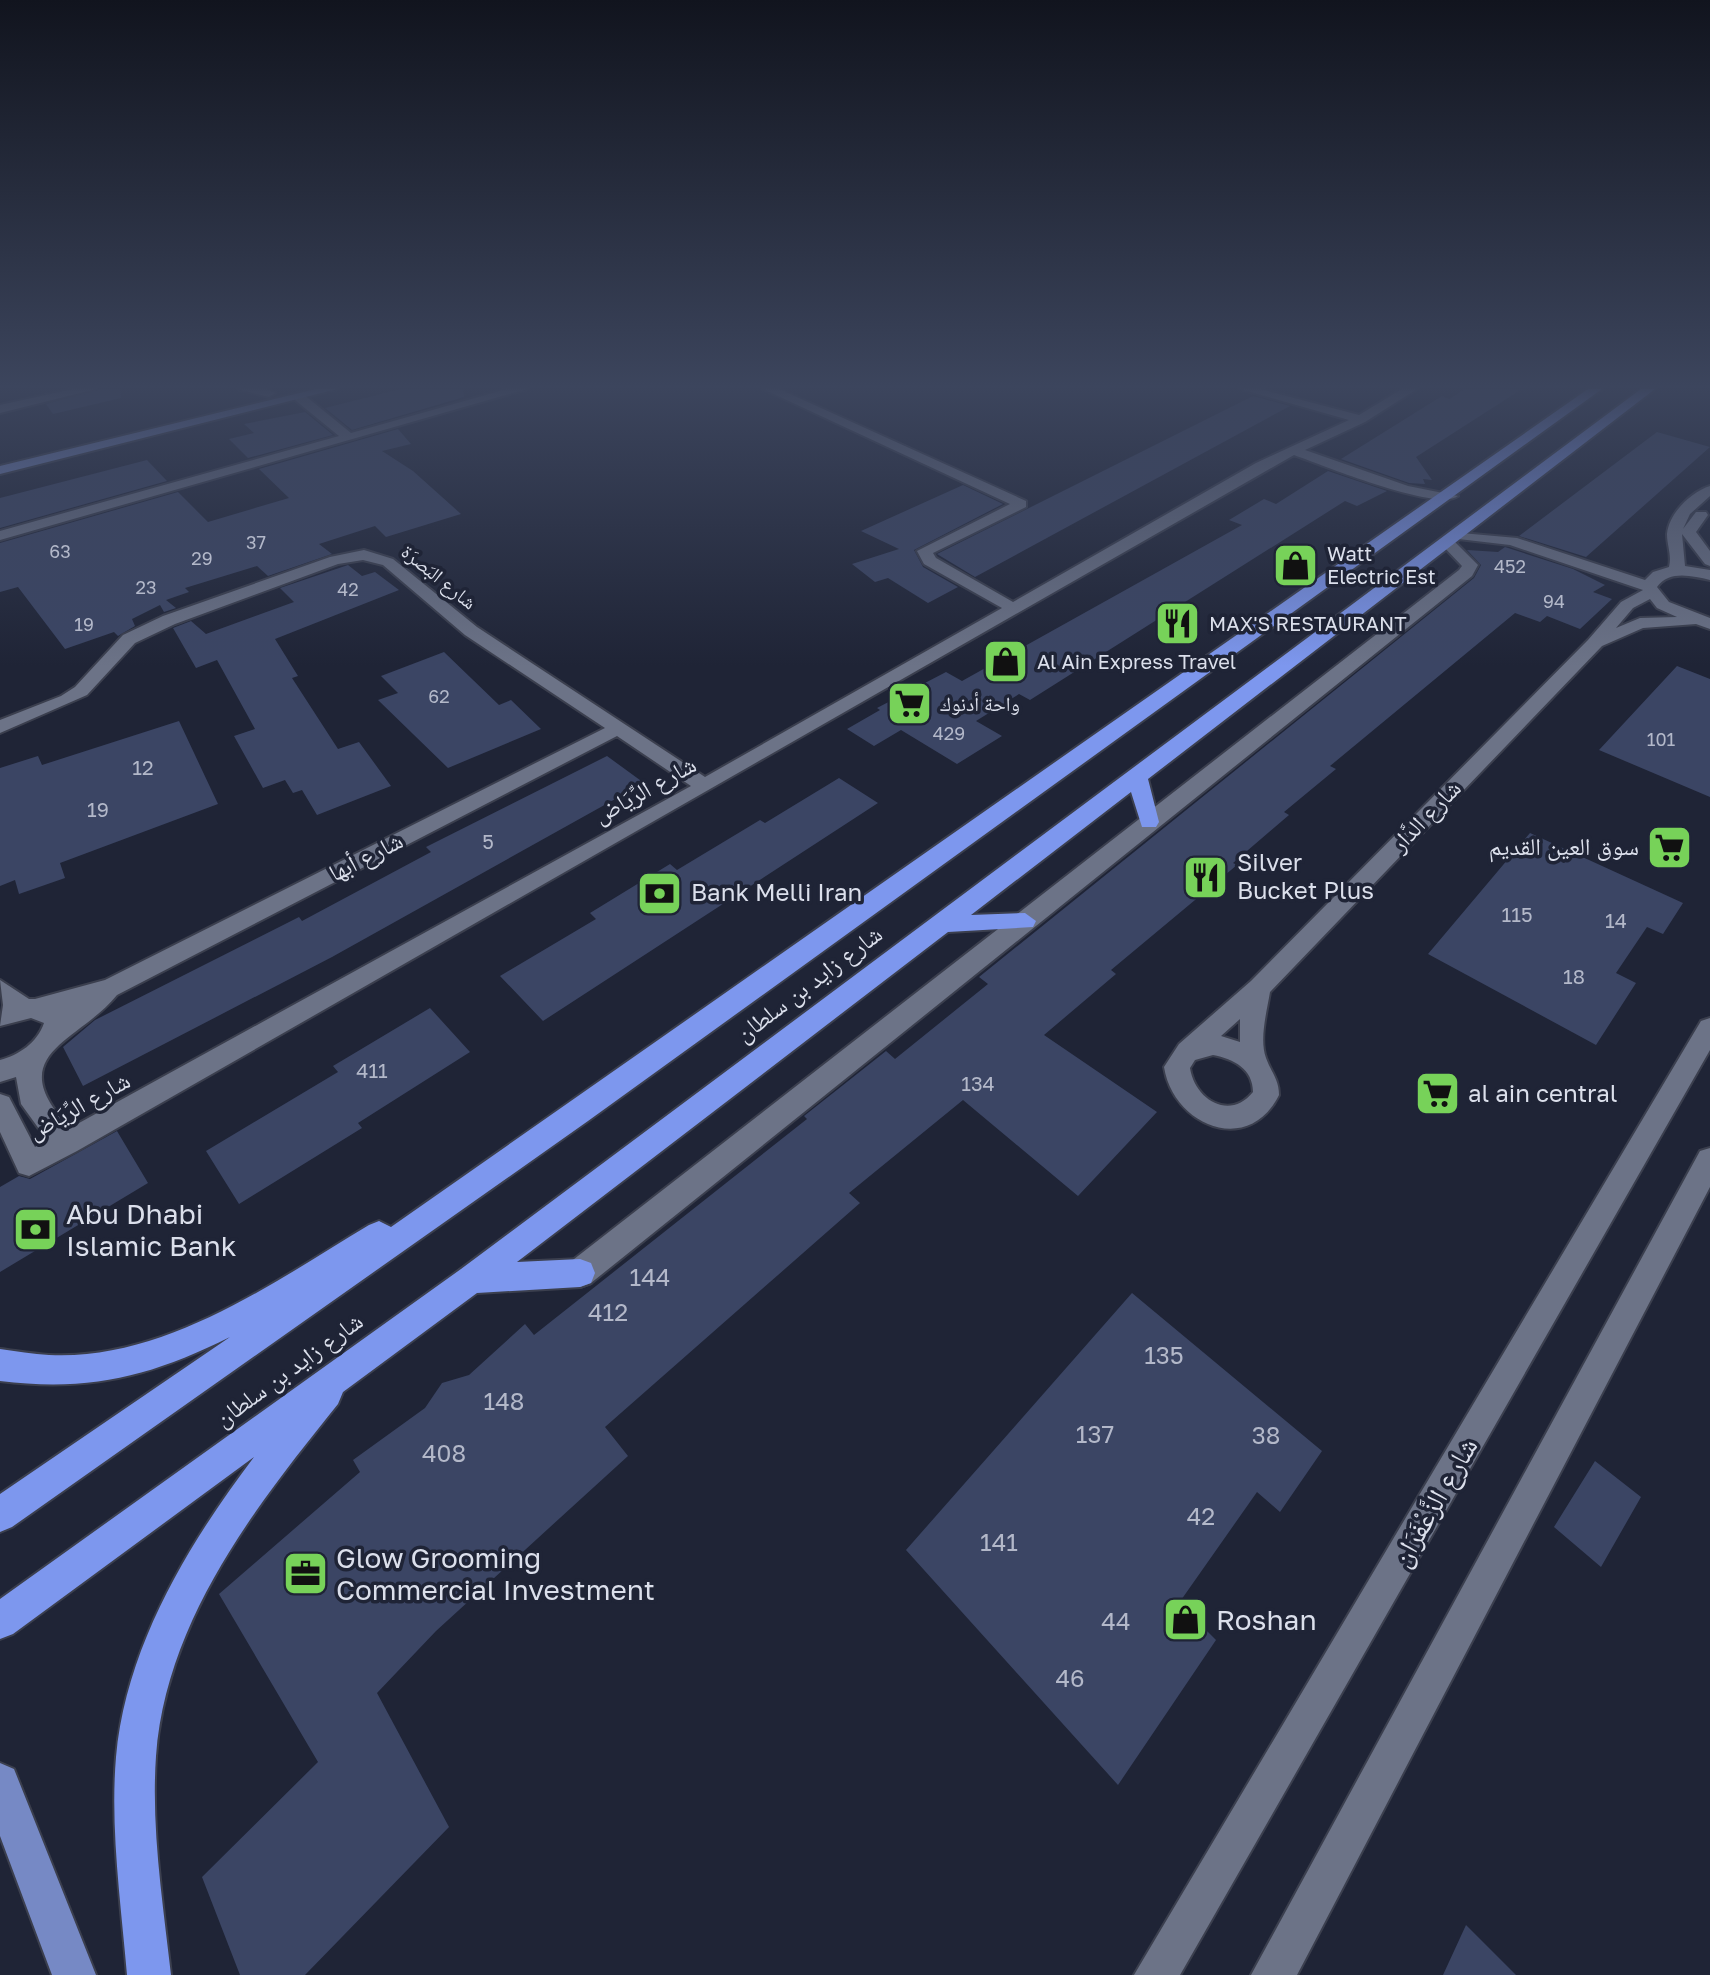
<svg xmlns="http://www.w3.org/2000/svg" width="1710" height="1975" font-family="'Golos Text','Noto Naskh Arabic',sans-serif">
	<rect width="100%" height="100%" fill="#1f2436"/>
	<path fill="#3b4564" d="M99,389H120L121,398L53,414L46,404Z
		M401,389H463L464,397L352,430L325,408Z
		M1465,389H1522L1416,457L1432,480L1423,479L1425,484L1409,483L1341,459L1442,396L1449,399Z
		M1253,396L1290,406L975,577L937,554Z
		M305,412L333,435L248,458L229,439L254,433L244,424Z
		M398,429L411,444L382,451L413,471L461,514L386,537L375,526L319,544L332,554L268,576L257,566L185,588L189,592L166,600L176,608L164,612L160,605L132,619L135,626L118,636L114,632L65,649L18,587L0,592V543L178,492L208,522L289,498L259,469Z
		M1657,432L1710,447L1586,557L1519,536Z
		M147,460L167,481L0,528V498Z
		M1328,471L1387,491L1357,506L1345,501L1030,700L1019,694L976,721L1002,736L957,764L901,730L874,746L847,729L880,710L877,708L946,672L962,681L1242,525L1229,520L1264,499L1276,504Z
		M963,485L1003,504L914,550L923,567L958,587L928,603L888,578L875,582L852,564L899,549L861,531Z
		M1505,547L1573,569L1605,585L1593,592L1612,599L1580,629L1547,616L1540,622L1515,613L1330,766L1336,769L1284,812L1289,815L1233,863L1237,865L1111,970L1116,974L1044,1035L1157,1112L1078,1196L963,1100L849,1193L860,1203L605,1427L628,1456L436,1631L377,1693L449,1827L305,1975H240L202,1877L318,1762L219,1594L360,1472L353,1460L425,1408L442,1383L469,1375L525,1324L534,1335L807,1119L804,1116L886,1051L895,1059L988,984L979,977L1474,578L1481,565L1467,550L1498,552Z
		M348,565L362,576L375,572L399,590L275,639L298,676L292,678L338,749L359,742L391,786L317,815L302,790L293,793L285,780L263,788L234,736L255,729L217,660L196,668L173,628L191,621L206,634L294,602L280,588Z
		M444,652L499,705L511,700L541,729L448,768L378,700L398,693L381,676Z
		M1677,666L1710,679V797L1599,750Z
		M179,721L218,804L60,863L65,878L19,894L15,880L0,886V768L38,756L42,765Z
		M607,756L644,783L332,957L83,1086L63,1047L95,1020L299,917L302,921L431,852L426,847Z
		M839,778L878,803L543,1021L500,976L596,919L590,913L670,864L677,870L760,820L765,823Z
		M1530,833L1683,903L1663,934L1647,927L1616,973L1636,983L1596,1045L1428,954Z
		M430,1008L470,1052L358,1123L362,1128L239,1204L206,1151L338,1072L333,1066Z
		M117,1131L148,1183L0,1272V1187L19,1176L30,1179Z
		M1132,1293L1322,1451L1280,1512L1257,1492L1179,1603L1216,1640L1118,1785L906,1550Z
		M1595,1461L1641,1497L1601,1567L1554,1527Z
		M1466,1925L1516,1975H1443Z"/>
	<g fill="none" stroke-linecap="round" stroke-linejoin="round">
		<defs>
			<path id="minor" d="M73,389H96L0,413V405Z
				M238,389H267L275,393L269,397Z
				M507,389H527L0,540V531L339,436L295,400V394H303L351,433Z
				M763,389H779L1026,501V507L933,553L936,558L1013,602L1256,463L1349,420L1240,389H1260L1359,415L1402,389H1417L1365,422L1305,450L1408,486L1458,496C1437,512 1322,465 1294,455L77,1151L29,1176L19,1173L0,1132V1094L9,1097L35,1147L47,1140L21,1104L16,1077L0,1082V1060C19,1055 37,1043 44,1023L31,1018L0,1026L3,1005L0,980L29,999H35L105,980L605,728L465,635L383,565L363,560L338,564L175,624L135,643L87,695L0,733V720L61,696L75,687L123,635L163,616L330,557L364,550L393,559L477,627L705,777L1002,608L924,564L917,551L1010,504ZM617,736L691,786L70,1128C0,1054 78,1043 117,995Z
				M1710,486V496L1690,514L1683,529L1696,512H1706L1708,515L1696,532L1710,551V566L1705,564L1682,534L1685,566L1710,570V580C1692,576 1669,570 1657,587L1669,602L1710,618V629L1696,624L1643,628L1602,646L1270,992C1267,1011 1259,1039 1266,1058C1271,1072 1279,1079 1279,1095C1248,1157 1173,1125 1164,1067L1179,1044L1251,981L1588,640L1621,602L1643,590L1510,545L1450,538V532L1517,538L1645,580L1653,572L1669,567C1672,555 1667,546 1667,534C1669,513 1691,492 1710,486ZM1650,599L1657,608L1677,617L1640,618L1616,628L1633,608ZM1240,1019V1042L1221,1036ZM1213,1055C1234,1059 1253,1069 1253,1092C1230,1121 1195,1100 1190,1068L1195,1060Z
				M1442,539H1452L1478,565L1472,576L591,1283L580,1287L569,1283L565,1273L569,1263L1459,570L1462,566L1442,545Z
				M1710,1018V1050L1180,1975H1134L1701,1021Z
				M1710,1148V1187L1297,1975H1251L1700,1151Z"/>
			<path id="major" d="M316,389H337L0,474V466Z
				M0,1763L14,1769L96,1975H52L0,1836Z"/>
			<path id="highway" d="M1588,389H1602L588,1121L12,1527L0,1532V1494L230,1337C150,1377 88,1392 0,1381V1349C16,1351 33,1354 49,1355C165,1361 274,1282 369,1225L379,1221L391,1227Z
				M1641,389H1655L1148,779L1159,822L1156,827H1142L1131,792L971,915L1025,913L1036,921L1033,927L948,932L517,1262L580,1259L591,1263L595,1273L591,1283L580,1287L477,1293L343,1392L338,1404C256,1506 166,1620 156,1756C151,1829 163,1903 171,1975H127C121,1903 110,1829 116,1757C126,1646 189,1543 254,1457L13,1634L0,1639V1599L461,1269Z"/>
		</defs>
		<use href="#minor" stroke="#3b3f4e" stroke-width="4"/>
		<use href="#major" stroke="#3b3f4e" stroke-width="4"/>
		<use href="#highway" stroke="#3b3f4e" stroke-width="4"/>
		<use href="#minor" fill="#6c7387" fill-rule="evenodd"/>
		<use href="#major" fill="#7689c5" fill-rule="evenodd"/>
		<use href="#highway" fill="#7d97ee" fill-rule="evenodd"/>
	</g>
	<linearGradient id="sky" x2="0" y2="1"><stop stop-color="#11141e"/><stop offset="0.58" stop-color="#3c455d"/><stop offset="1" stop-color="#3c455d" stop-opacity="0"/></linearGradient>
	<rect width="1710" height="666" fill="url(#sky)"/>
	<defs>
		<symbol id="shop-square" viewBox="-11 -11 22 22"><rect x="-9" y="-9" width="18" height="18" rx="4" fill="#77d259" stroke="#1f2436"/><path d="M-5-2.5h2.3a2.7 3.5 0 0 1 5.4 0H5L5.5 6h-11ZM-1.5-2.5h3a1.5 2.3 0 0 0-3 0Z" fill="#111"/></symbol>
		<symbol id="restaurant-square" viewBox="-11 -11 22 22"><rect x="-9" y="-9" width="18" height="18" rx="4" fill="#77d259" stroke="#1f2436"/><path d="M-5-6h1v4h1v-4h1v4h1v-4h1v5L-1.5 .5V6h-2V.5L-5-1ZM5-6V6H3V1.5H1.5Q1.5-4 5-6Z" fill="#111"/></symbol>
		<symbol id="supermarket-square" viewBox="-11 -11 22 22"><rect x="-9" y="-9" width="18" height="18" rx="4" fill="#77d259" stroke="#1f2436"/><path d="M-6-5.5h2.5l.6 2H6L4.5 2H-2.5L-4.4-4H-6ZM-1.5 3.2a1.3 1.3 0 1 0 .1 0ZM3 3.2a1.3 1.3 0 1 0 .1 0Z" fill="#111"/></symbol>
		<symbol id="bank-square" viewBox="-11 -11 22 22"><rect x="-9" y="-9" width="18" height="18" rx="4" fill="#77d259" stroke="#1f2436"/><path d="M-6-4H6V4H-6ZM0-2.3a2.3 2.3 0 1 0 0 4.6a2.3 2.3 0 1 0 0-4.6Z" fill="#111"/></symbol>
		<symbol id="office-square" viewBox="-11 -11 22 22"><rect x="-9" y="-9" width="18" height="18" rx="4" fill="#77d259" stroke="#1f2436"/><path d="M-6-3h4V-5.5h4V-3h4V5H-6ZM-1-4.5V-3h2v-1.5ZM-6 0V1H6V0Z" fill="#111"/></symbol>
	</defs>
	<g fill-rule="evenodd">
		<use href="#shop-square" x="1270" y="540" width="51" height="51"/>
		<use href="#restaurant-square" x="1152" y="598" width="51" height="51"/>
		<use href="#shop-square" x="980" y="636" width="51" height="51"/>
		<use href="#supermarket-square" x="884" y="678" width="51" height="51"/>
		<use href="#supermarket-square" x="1644" y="822" width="51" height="51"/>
		<use href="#restaurant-square" x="1180" y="852" width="51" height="51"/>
		<use href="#bank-square" x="634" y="868" width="51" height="51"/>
		<use href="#supermarket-square" x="1412" y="1068" width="51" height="51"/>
		<use href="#bank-square" x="10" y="1204" width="51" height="51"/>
		<use href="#office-square" x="280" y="1548" width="51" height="51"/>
		<use href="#shop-square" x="1160" y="1594" width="51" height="51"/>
	</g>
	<g text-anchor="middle" stroke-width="7" stroke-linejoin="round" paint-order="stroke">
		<g font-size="18" fill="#b3b8c9">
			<text x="256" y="549">37</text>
			<text x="60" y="558">63</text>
			<text x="202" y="565">29</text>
			<text x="1510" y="573">452</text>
			<text x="146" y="594">23</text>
			<text x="348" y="596">42</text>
			<text x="1554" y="608">94</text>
			<text x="84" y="631">19</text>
			<text x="439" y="703">62</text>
			<text x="949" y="740">429</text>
			<text x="1661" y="746">101</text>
		</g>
		<g font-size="20" fill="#dbdfeb" stroke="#1f2436" text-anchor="start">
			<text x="1327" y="561">Watt<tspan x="1327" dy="23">Electric Est</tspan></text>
			<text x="1209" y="631">MAX'S RESTAURANT</text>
			<text x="1037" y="669">Al Ain Express Travel</text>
			<text x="940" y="711">واحة أدنوك</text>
		</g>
		<g font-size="20" fill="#dbdfeb" stroke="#1f2436">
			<text transform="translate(439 577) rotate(39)" y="7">شارع البَصرَة</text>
		</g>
		<g font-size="20" fill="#b3b8c9">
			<text x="143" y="775">12</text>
			<text x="98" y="817">19</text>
			<text x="488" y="849">5</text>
			<text x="1517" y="922">115</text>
			<text x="1616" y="928">14</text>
			<text x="1574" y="984">18</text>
			<text x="372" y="1078">411</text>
			<text x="978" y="1091">134</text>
		</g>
		<g font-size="24" fill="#dbdfeb" stroke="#1f2436">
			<text transform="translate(645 790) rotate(-29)" y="8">شارع الرِّيَاض</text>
			<text transform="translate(1426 816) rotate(-46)" y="8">شارع الدَّار</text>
			<text transform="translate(366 857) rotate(-27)" y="8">شارع أبها</text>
			<text transform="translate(809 984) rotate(-37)" y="8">شارع زايد بن سلطان</text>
			<text transform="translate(79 1106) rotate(-29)" y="8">شارع الرِّيَاض</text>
			<text transform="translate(289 1370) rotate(-36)" y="8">شارع زايد بن سلطان</text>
		</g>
		<g font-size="24" fill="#dbdfeb" stroke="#1f2436" text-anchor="start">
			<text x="1639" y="855" text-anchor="end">سوق العين القديم</text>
			<text x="1237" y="871">Silver<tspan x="1237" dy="28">Bucket Plus</tspan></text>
			<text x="691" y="901">Bank Melli Iran</text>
			<text x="1468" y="1102">al ain central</text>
		</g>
		<g font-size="24" fill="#b3b8c9">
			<text x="650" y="1286">144</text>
			<text x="608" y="1321">412</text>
			<text x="1164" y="1364">135</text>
			<text x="504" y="1410">148</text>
			<text x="1095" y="1443">137</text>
			<text x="1266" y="1444">38</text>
			<text x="444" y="1462">408</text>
			<text x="1201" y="1525">42</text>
			<text x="999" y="1551">141</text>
			<text x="1116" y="1630">44</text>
			<text x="1070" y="1687">46</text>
		</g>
		<g font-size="28" fill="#dbdfeb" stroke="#1f2436" text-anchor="start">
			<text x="66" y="1224">Abu Dhabi<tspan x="66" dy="32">Islamic Bank</tspan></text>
			<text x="336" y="1568">Glow Grooming<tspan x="336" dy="32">Commercial Investment</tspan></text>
			<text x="1216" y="1630">Roshan</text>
		</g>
		<g font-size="28" fill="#dbdfeb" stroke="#1f2436">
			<text transform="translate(1434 1502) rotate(-60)" y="10">شارع الزَّعْفَرَان</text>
		</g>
	</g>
</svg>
